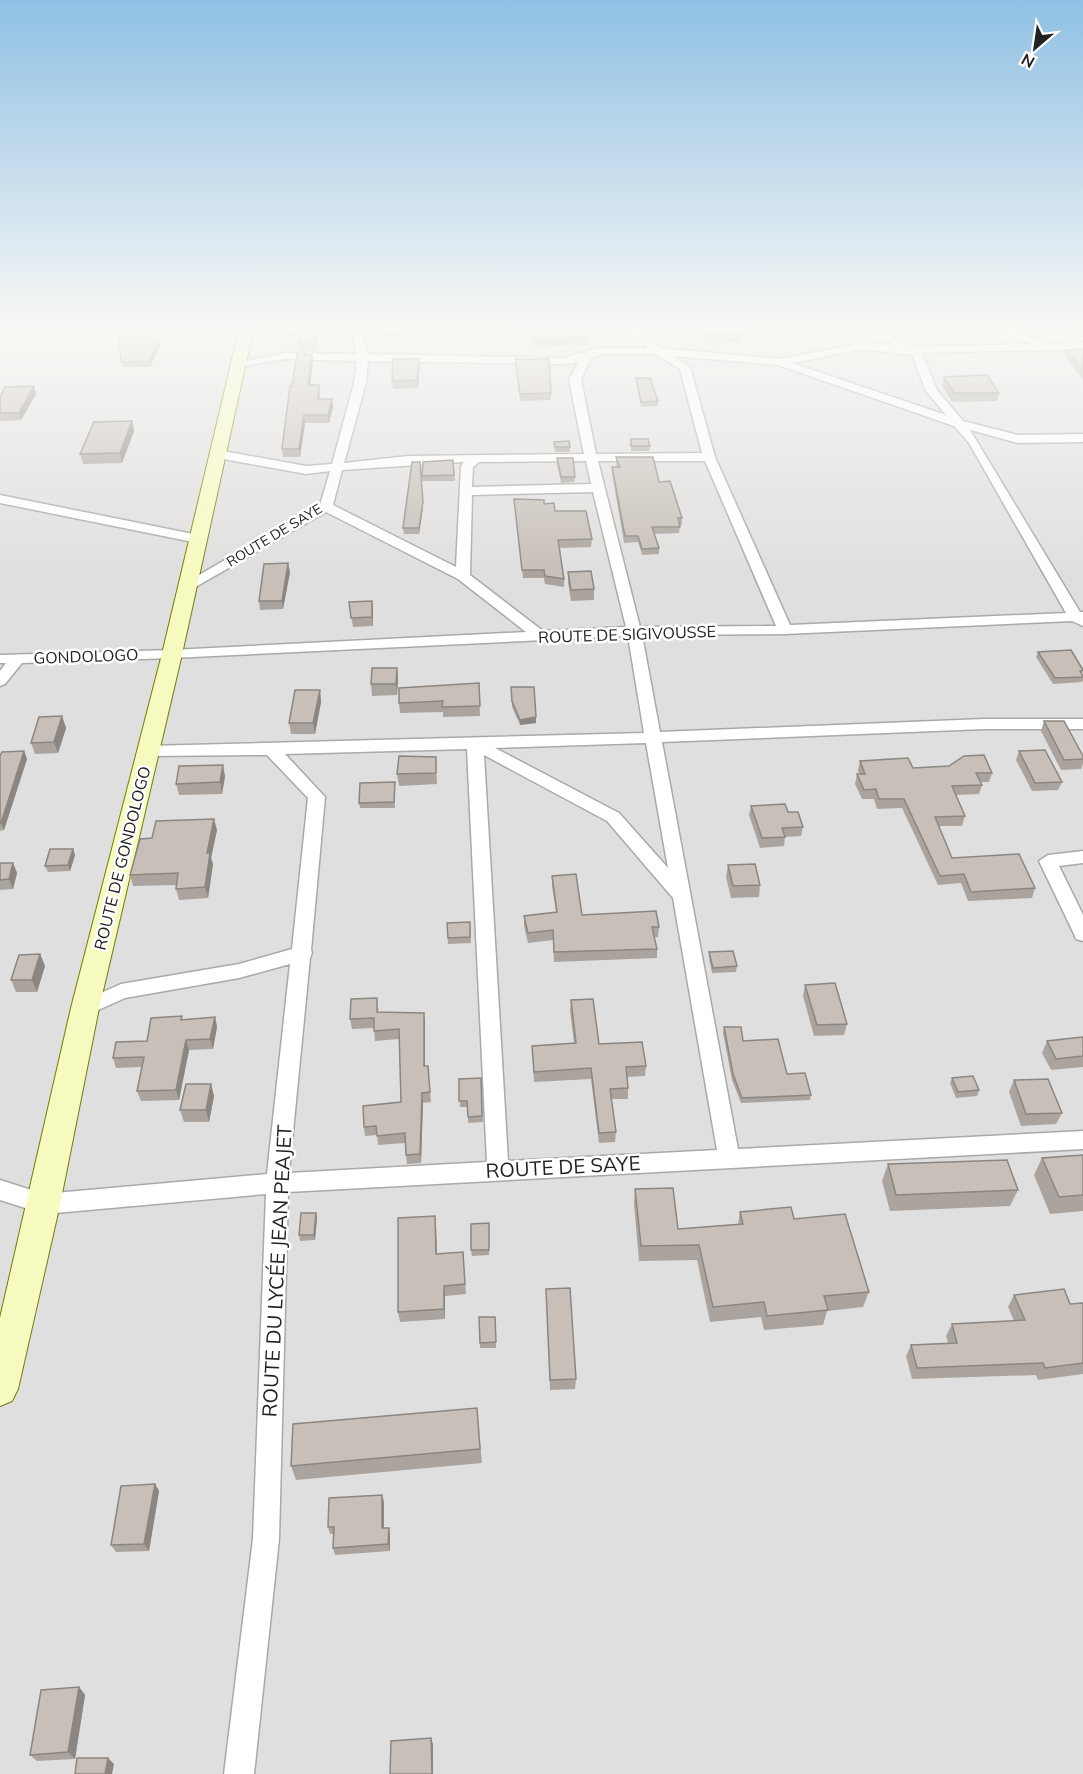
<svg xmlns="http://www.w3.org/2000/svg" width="1083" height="1774" font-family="Mulish,sans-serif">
	<rect width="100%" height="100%" fill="#f2efe9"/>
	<path fill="#e0dfdf" d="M0,326H1083V1774H0Z"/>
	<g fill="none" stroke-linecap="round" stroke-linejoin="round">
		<defs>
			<path id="street" d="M349,326H359L368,354L563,358L600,348H648L626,326H637L660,348L780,359L862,343L894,345L860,326H874L913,347L1031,344L990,326H1005L1042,341L1043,344L1083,343V349L922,353L937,390L963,421L1018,435L1083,434V442L1018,443L970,430L1080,612H1083V626L1072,621L785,634L642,635L660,732L984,719H1083V729H984L662,742L738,1149L1083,1131V1149L288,1192L279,1539L254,1774H224L253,1539L266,1194L44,1214L0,1200V1180L44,1194L267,1174L290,964L239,978L125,998L85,1016L78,1013L75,1008L78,1003L121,984L239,964L292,949L308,798L267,755L148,756L140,751L148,746L644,733L628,636L172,658L22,663L5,684L0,686V671L6,663H0V655L172,650L526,632L458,579L326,512L192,589H182L180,586L320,505L330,471L306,474L218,458L212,454L218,450L306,466L332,464L354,383L357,361L285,359L238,367L233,364L285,353L357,354ZM862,349L912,355L926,391L946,415L792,363ZM601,354H655L680,369L702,453L596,454L581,380L590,359ZM673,356L778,365L954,426L969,443L1066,613L790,625L715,457L690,367ZM368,361L563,364L578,362L569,380L584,454L408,456L344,463L366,383ZM586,461L591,484L472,487L473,467L479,462ZM598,461H705L776,626L640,627ZM464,462L461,466L456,567L333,505L342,470ZM593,492L626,627L543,631L470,575L472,495ZM646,743L668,868L619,813L495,748ZM467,749L487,1162L289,1173L310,958L312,953L311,950L325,797L285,754ZM484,755L607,821L673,898L717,1150L508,1161Z
				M0,495L198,535L205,539L198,543L0,503Z
				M1083,851V863L1059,866L1083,915V941L1076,939L1074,934L1039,861L1048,855Z"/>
			<path id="secondary" d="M240,326H254L182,654L99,1008L60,1204L18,1389L12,1401L0,1406V1318L71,1008L162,654Z"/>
		</defs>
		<use href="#street" stroke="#a9a9a9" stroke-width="3"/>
		<use href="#secondary" stroke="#707d05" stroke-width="2"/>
		<use href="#street" fill="#fff" fill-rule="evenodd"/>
		<use href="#secondary" fill="#f7fabf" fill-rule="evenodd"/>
	</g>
	<path fill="#aba49e" d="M286,326L318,331L315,351H300L299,344L300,336H287Z
		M402,326L401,339H378L377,328Z
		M532,326H599L598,334H588L589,345L534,346Z
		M693,326H735L741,334V342L707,344Z
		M161,344L150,367H123L121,362Z
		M1083,349V380L1065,356L1066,350Z
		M312,355L313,362L310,385L320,392V399L333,407L329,423H305L300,457H283L282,449L292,386Z
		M419,359L420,366L418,388L393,389L392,381Z
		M515,359L551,393V400L520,401Z
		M944,377L999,393L997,401L952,402L942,385Z
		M636,378L658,401V406L641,407L636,383Z
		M34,386L36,394L21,420L0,421V397Z
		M132,421L134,431L122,463L83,464L80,454Z
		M631,439L650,446L649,451H631Z
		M554,442L570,447V452H555Z
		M616,457L659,482L682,518V525H680L679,533L654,534L659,548V554L642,555L638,542L624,543L612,473V467H617L616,463Z
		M557,458L575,477L574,482L561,483L557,464Z
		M453,460L455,481H422V476Z
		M514,499L544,504L592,539L591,547L560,548L564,579V587L545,584L544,578H523Z
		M423,507L419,534H404L403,528Z
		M288,563L290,572L283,609L260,610L259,601Z
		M568,572L594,589V600L571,601L568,583Z
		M349,602L373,610V626L353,627Z
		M1038,652L1083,670L1082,674L1083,680L1082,682L1053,684L1036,657Z
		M397,668L398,679L397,695L372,696L371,684Z
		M479,683L480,716L443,717V712L400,713L399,703Z
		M511,687L536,723L520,725L512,707Z
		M320,690L321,702L315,734H291L289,723Z
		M62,716L66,728L58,753L35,754L31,743Z
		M1044,721L1083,759V764L1081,769L1061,770L1041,731Z
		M24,751L27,759L4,830L0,831V756Z
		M1019,751L1062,782L1058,790L1032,791L1016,760Z
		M436,757L437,784L399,786L397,774Z
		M860,761L913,768L992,773L989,782H981L982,785L979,794L956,795L965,816L962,826H939L952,858L1035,888L1032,898L968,901L961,883L938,885L902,808L877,809L874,799H862L855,784L857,774H859L858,770Z
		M225,776L222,794L179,795L176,784Z
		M395,782V808H360L359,803Z
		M751,806L788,812L803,827L801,836L785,837L784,846L760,848L749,815Z
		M217,830L211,858L213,864L208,898L179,900L176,889V885L133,886L130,875L152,838Z
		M73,849L75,855L70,871L48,872L45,866Z
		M0,863H13L17,873L13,889L0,890Z
		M728,865L760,885L759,897L731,898L726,877Z
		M552,876L582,915L659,927L658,937H654L657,949V958L554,962L553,940L528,943L524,926V916L556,912L552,886Z
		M470,922L471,943L448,944L447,923Z
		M709,952L737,966L736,972L712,973L709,958Z
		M40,954L45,966L37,992H16L11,980Z
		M805,985L847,1024L844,1035L814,1036L803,996Z
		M571,1000L599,1044L646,1066L645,1076L627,1077L628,1088V1099H611L616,1132L615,1142L599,1143L591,1079L534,1082L532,1046L574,1043L570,1011Z
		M379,1008L378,1012L425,1022V1066H428L431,1102L423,1103L421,1163L407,1164L405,1143L378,1145L377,1135L365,1136L364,1127L401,1102L399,1039L375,1041L374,1028L352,1029L350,1019Z
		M215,1017L217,1027L213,1049L189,1050L179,1100L141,1101L137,1091L142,1067L116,1068L113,1058L147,1041L183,1019Z
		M724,1027L743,1041L787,1074L811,1095L810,1100L741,1103L732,1080L723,1033Z
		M1083,1037V1067L1051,1070L1042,1053L1047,1041Z
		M481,1078L483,1122L468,1123V1107H460L459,1079Z
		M952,1078L979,1090L977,1096L956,1098L950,1083Z
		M1014,1080L1062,1113L1056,1124L1021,1126L1009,1092Z
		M211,1084L214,1096L209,1122H184L180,1110Z
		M1083,1155V1211L1050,1214L1034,1175L1042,1158Z
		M888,1164L1018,1190L1010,1206L890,1211L882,1181Z
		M635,1189L678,1229L738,1224L740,1212L794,1219L869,1292L863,1307L827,1311L823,1325L764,1330L761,1317L710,1322L697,1260L639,1261L634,1204Z
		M316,1213L317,1218L315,1240L300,1241L299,1235Z
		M489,1223V1255L472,1256L471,1250Z
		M436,1227L437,1254L463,1252L466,1294L445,1296V1319L400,1322L398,1312Z
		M546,1289L576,1379L575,1389L550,1390Z
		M1014,1295L1070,1304L1083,1303V1374L1038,1380L1036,1375L912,1379L906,1356L911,1345L948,1343L946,1336L952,1324L1014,1321L1008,1307Z
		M479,1317H495L496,1348H480Z
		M477,1408L482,1463L296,1480L291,1466Z
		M155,1484L159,1491L149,1551L116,1552L111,1545Z
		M382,1495L384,1502V1528H389L390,1535V1551L335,1555L333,1548V1534H330L328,1527Z
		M79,1687L85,1695L75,1759L37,1761L30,1755Z"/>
	<path fill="#8b8681" d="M317,326L318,331L315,351L314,344Z
		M160,339L161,344L150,367L149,361Z
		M312,355L313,362L309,393L308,385Z
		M419,359L420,366L418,388L417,380Z
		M34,386L36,394L21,420L19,413Z
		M332,399L333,407L329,423L328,415Z
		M304,415L305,423L300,457L299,449Z
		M132,421L134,431L122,463L120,453Z
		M423,502V507L419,534V528Z
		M288,563L290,572L283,609L282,601Z
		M372,601L373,610V626L372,617Z
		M397,668L398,679L397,695L396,684Z
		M320,690L321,702L315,734L313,723Z
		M62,716L66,728L58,753L54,742Z
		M536,717V723L520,725V720Z
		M24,751L27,759L4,830L1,823Z
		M223,765L225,776L222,794L220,782Z
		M214,819L217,830L211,858L213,864L208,898L205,887L207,853Z
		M73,849L75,855L70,871L68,865Z
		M13,863L17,873L13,889L9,879Z
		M40,954L45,966L37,992L32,980Z
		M424,1013L425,1022V1076L424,1066Z
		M215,1017L217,1027L213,1049L210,1039Z
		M186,1040L189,1050L179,1100L176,1090Z
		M211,1084L214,1096L209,1122L206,1110Z
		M422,1093L423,1103L421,1163L420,1154Z
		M316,1213L317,1218L315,1240L314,1235Z
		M435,1216L436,1227L437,1265L436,1254Z
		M444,1286L445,1296V1319L444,1309Z
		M155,1484L159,1491L149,1551L144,1544Z
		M382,1495L384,1502V1536L382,1528Z
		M389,1528L390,1535V1551L388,1544Z
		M79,1687L85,1695L75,1759L68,1752Z
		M431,1738L433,1744V1774H432Z
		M108,1758L114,1764L112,1774H105Z"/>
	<path fill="#c7bfb8" stroke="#8b8681" stroke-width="1.5" d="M286,326H317L314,344H299L302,329H286Z
		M377,326H400V328H377Z
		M533,326H596L587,327L589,337L534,339Z
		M700,326H735L741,334L708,336Z
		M119,339H160L149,361L121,362Z
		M1083,349V370L1066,350Z
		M297,354L312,355L308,385H319L318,399H332L328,415H304L299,449H282L290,386H292Z
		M393,359H419L417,380L392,381Z
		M515,359H549L551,393L520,394Z
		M987,375L999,393H954L944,377Z
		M636,378H650L658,401L641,402Z
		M34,386L19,413H0V397L5,387Z
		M132,421L120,453L80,454L94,422Z
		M631,439H648L650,446H631Z
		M569,441L570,447H555L554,442Z
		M616,457H653L659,482L670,481L682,518H678L680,527H652L659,548L642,549L638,536H625L612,467H620Z
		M557,458H573L575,477H561Z
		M453,460L454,475L422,476L423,462Z
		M412,462H420L423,502L419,528H403Z
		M514,499L544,500V504L554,503L555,511H586L592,539L558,540L564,579L545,576L544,570H522Z
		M288,563L282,601H259L264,564Z
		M591,571L594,589L571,590L568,572Z
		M372,601V617L351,618L349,602Z
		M1071,650L1083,670L1080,671L1083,677L1055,678L1038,652Z
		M372,668H397L396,684H371Z
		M479,683L480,706L442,707L443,701L399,703V688Z
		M511,687H534L536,717L520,720L512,701Z
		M295,690H320L313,723H289Z
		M62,716L54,742L31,743L39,717Z
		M1044,721H1064L1083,756V759L1064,760Z
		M1045,750L1062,782L1035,783L1019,751Z
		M24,751L1,823H0V756L2,752Z
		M984,755L992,773H976L982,785L952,786L965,816L935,817L952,858L1019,854L1035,888L971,892L964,874L940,876L904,799H879L876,789L864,790L857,774H865L860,761L908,758L913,768L949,766L964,756Z
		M399,756L436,757V773L397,774Z
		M223,765L220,782L176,784L179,766Z
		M395,782L394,802L359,803L360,783Z
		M785,804L788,812H798L803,827L782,828L785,837L762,838L751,806Z
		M214,819L207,853H210L205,887L176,889L178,873L130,875L140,839L152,838L156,821Z
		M50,849H73L68,865L45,866Z
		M0,863H13L9,879L0,880Z
		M755,864L760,885L733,886L728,865Z
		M576,874L582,915L656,911L659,927H652L657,949L554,952L553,930L528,933L524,916L557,912L552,876Z
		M470,922V937L448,938L447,923Z
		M733,951L737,966L713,968L709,952Z
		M40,954L32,980H11L19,955Z
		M835,983L847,1024L817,1025L805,985Z
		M377,998V1012L424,1013V1066H428L430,1092L422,1093L420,1154L406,1155L405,1133L377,1136L376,1126L364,1127L363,1106L401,1102L399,1029L374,1031V1018L350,1019L351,999Z
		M593,999L599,1044L642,1042L646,1066L626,1067L628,1088L610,1089L616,1132L599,1133L591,1068L534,1072L532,1046L576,1043L571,1000Z
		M182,1016L181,1020L215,1017L210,1039L186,1040L176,1090L137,1091L144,1057L113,1058L116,1042L147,1041L151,1018Z
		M724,1027H741L743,1041L778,1039L787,1074L805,1073L811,1095L742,1098L733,1074Z
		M1083,1037V1056L1056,1059L1047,1041Z
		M973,1076L979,1090L958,1092L952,1078Z
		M481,1078L482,1116L468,1117L467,1101H459V1079Z
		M1048,1079L1062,1113L1026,1114L1014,1080Z
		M186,1084H211L206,1110H180Z
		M1083,1155V1195L1059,1197L1042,1158Z
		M1007,1160L1018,1190L896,1195L888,1164Z
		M673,1188L678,1229L743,1224L740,1212L791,1207L794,1219L845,1214L869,1292L824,1296L828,1310L767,1316L764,1302L713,1307L699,1245L641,1246L635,1189Z
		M301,1213H316L314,1235H299Z
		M435,1216L436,1254L463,1252L465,1284L444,1286V1309L398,1312V1218Z
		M489,1223V1250H471V1224Z
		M570,1288L576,1379L550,1380L546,1289Z
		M1064,1289L1070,1304L1083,1303V1363L1045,1368L1043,1363L917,1368L911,1345L957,1343L952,1324L1025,1320L1014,1295Z
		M479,1317H495L496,1342L480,1343Z
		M477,1408L480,1449L291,1466L293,1424Z
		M155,1484L144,1544L111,1545L121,1486Z
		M382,1495V1528H389L388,1544L333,1548L334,1527H328L329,1498Z
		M79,1687L68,1752L30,1755L41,1690Z
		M431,1738L432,1774H390L391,1741Z
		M77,1758H108L105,1774H75Z"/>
	<linearGradient id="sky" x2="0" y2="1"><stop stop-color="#8fc0e4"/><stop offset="0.57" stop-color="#f9f8f5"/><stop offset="1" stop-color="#f9f8f5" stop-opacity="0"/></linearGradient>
	<rect width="1083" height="575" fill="url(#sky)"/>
	<g text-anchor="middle" stroke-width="5" stroke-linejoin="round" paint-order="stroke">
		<g font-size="14" fill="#222" stroke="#fff">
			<text transform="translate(274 535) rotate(-31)" y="5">ROUTE DE SAYE</text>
		</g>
		<g font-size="16" fill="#222" stroke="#fff">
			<text transform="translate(627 634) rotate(-2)" y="6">ROUTE DE SIGIVOUSSE</text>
			<text transform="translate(86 656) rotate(-2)" y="6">GONDOLOGO</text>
			<text transform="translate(122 858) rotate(-76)" y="6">ROUTE DE GONDOLOGO</text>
		</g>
		<g font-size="20" fill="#222" stroke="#fff">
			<text transform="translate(563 1167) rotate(-3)" y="7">ROUTE DE SAYE</text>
			<text transform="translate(277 1271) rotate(-87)" y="7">ROUTE DU LYCÉE JEAN PEAJET</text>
		</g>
	</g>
	<g transform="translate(1035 48) rotate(209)" stroke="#ffffff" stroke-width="4.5" paint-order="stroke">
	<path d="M0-4.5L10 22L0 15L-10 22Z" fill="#222222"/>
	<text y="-9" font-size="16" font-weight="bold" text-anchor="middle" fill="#222222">N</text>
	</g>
</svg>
